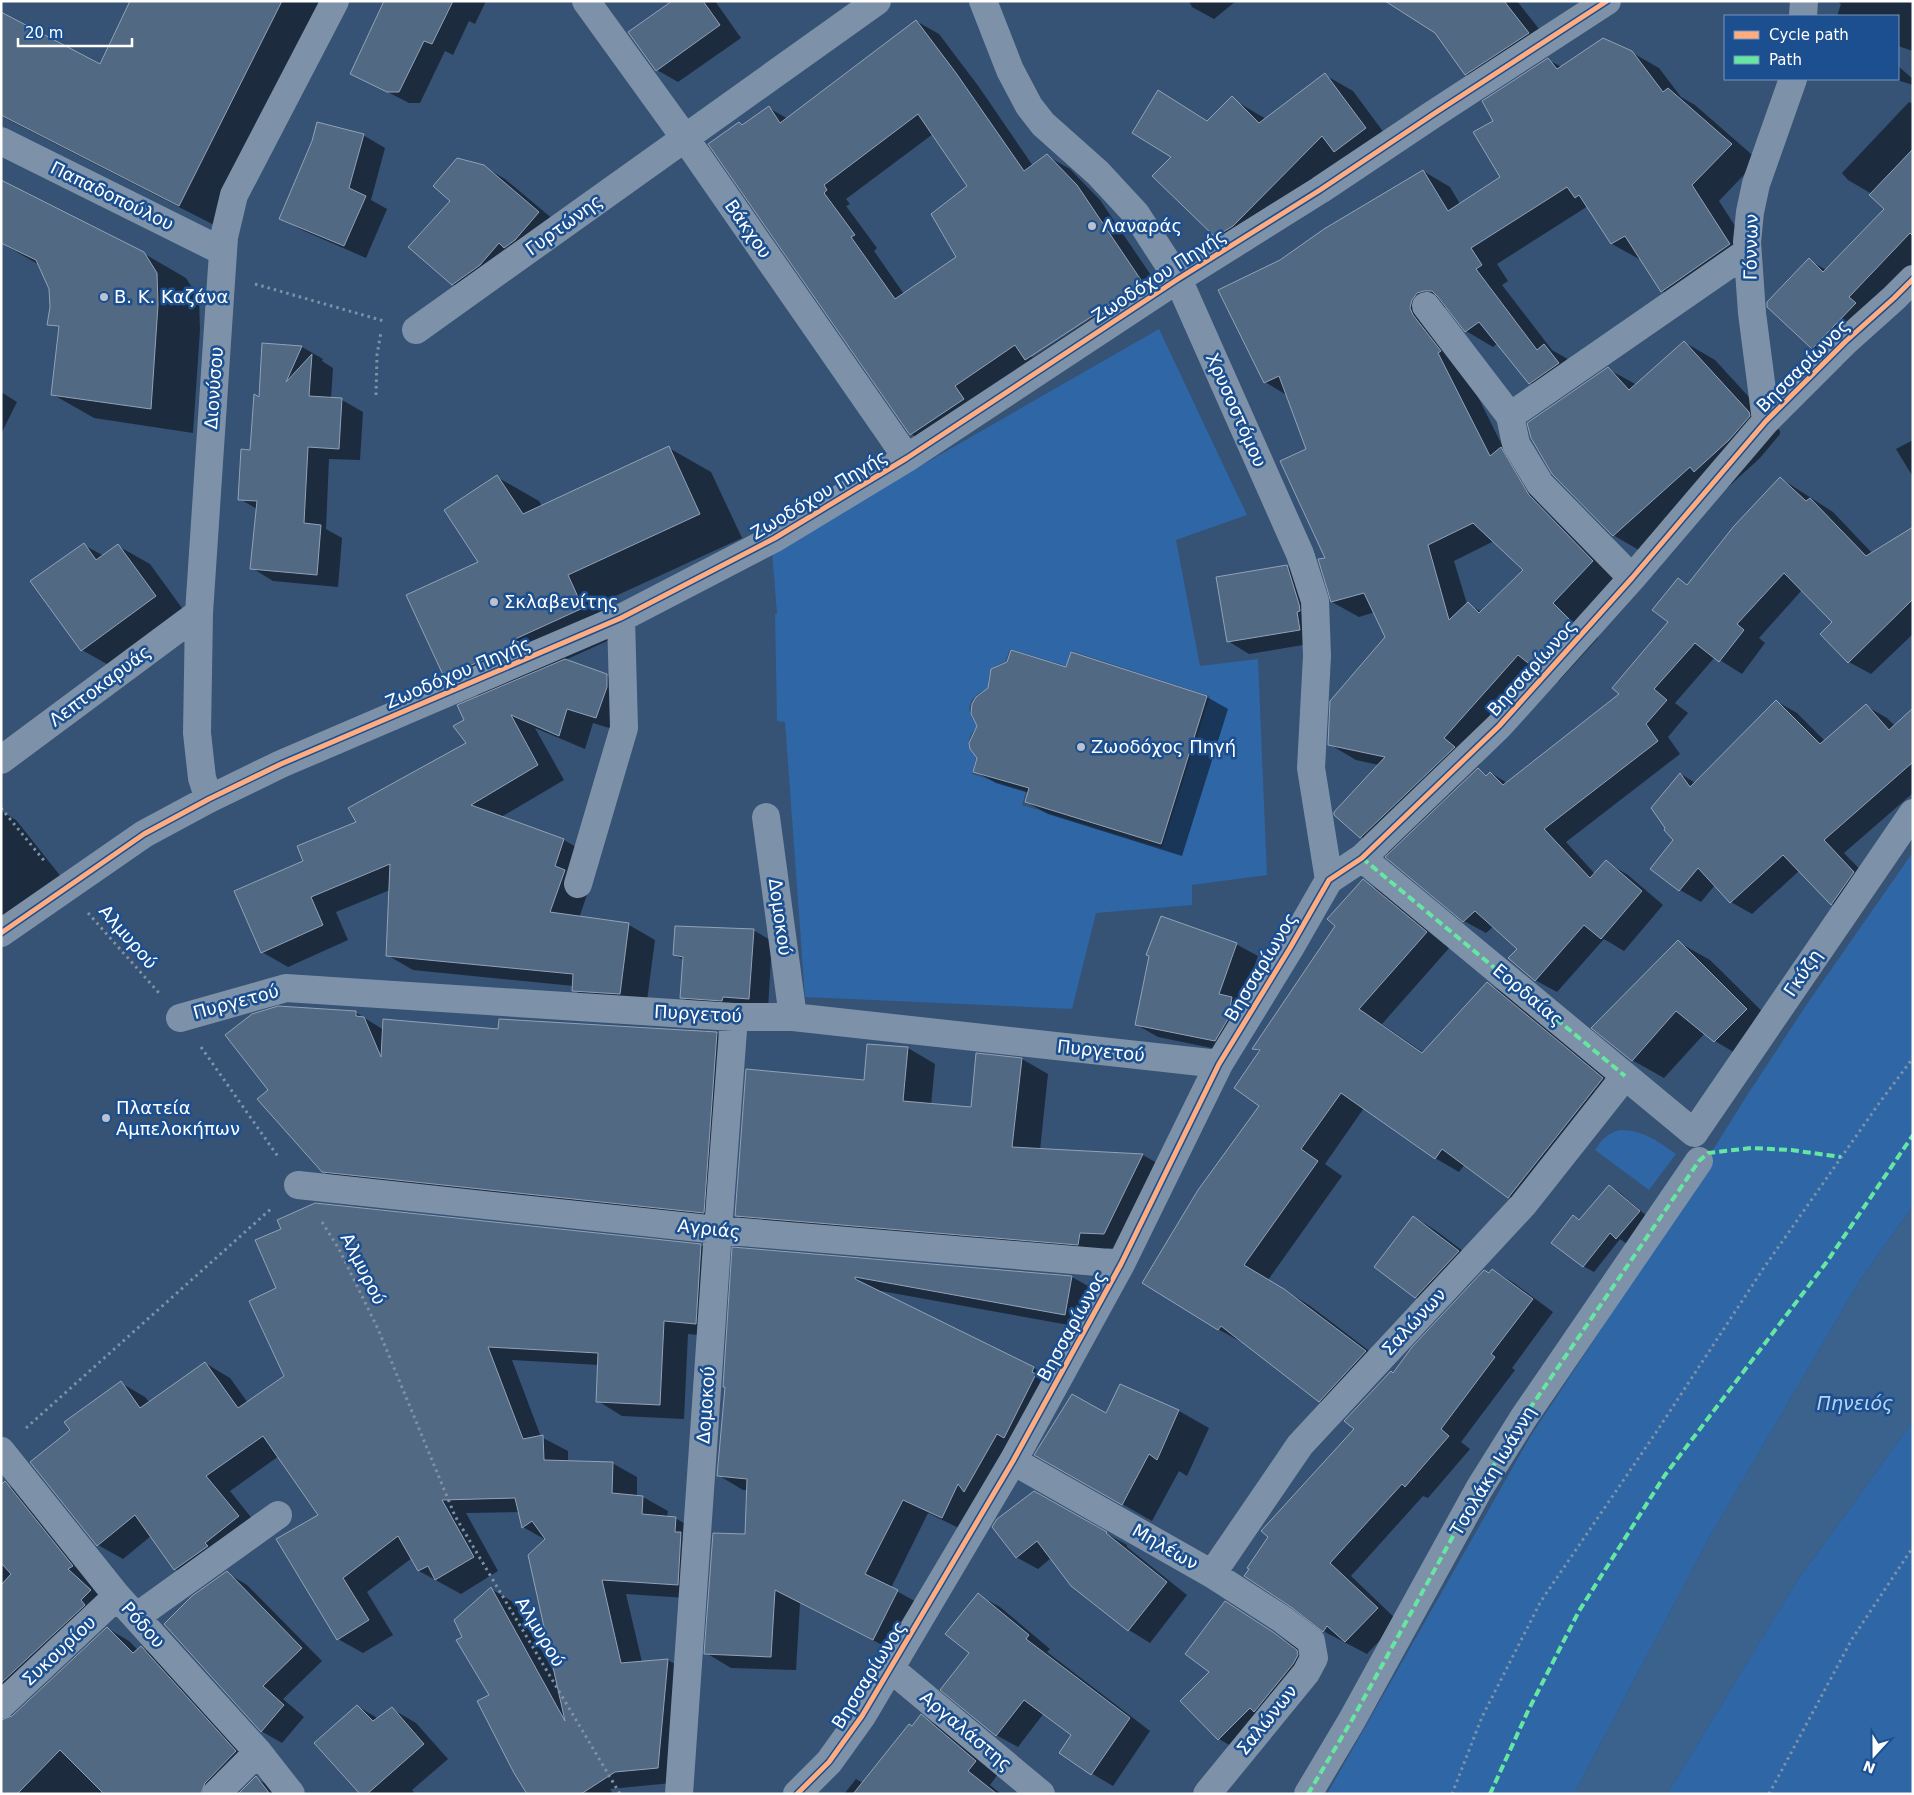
<svg xmlns="http://www.w3.org/2000/svg" width="1914" height="1795" font-family="'DejaVu Sans',sans-serif">
	<rect width="100%" height="100%" fill="#365274"/>
	<path fill="#2f66a5" fill-rule="evenodd" d="M1159,329L1247,515L1176,540L1200,666L1258,659L1267,875L1192,885V905L1096,913L1072,1009L805,997L785,722L777,721L775,614H777L772,551ZM1010,649L1067,666L1072,651L1210,696L1162,848L1022,805L1026,791L972,774L976,757C966,747 966,736 978,727C963,710 968,695 990,688C985,675 992,665 1005,662Z
		M1913,852V1206L1860,1280L1709,1538L1574,1794H1327L1530,1437L1604,1325L1744,1100L1807,1004Z
		M1620,1130C1643,1130 1658,1141 1676,1154L1649,1190L1595,1150C1602,1140 1607,1133 1620,1130Z
		M1913,1421V1794H1667L1797,1581Z"/>
	<path fill="#3b618d" d="M1913,1206V1421L1797,1581L1667,1794H1574L1709,1538L1860,1280Z"/>
	<path fill="#0007" fill-rule="evenodd" d="M132,1H333L218,227L1,116V14L101,65Z
		M386,1H486L475,24L469,21L453,55L445,51L420,103H409L351,73Z
		M674,1H715L741,38L678,82L657,70Z
		M1189,1H1236L1214,19L1192,7Z
		M1388,1H1517L1554,48L1492,89L1466,74L1436,32Z
		M1836,1H1913V51L1898,46V16H1837L1841,4Z
		M916,21L939,34L979,87L1033,166L1047,156L1070,169L1100,200L1165,296L934,447L911,434L743,126L769,108L788,119ZM933,134L969,186L957,258L904,294L874,251L877,248L846,206L850,204L846,199ZM1147,278L1149,280L1033,357H1028Z
		M1631,52L1659,68L1681,97L1695,105L1758,160L1719,201L1757,260L1689,307L1662,291L1641,258L1639,259L1612,244L1588,206L1497,264L1508,281L1502,285L1552,350L1571,361L1557,399L1530,383L1498,343L1493,347L1466,331L1448,307L1444,308L1464,369L1505,451L1620,577L1579,620L1598,638L1559,681L1543,671L1470,754L1481,763L1388,853L1361,837L1379,765L1356,760L1329,744L1387,637L1375,612L1359,617L1332,602L1327,559L1307,450L1288,396L1265,382L1281,261L1423,171L1450,187L1460,204L1502,177L1494,121L1548,60L1562,67ZM1494,541L1525,570L1482,612L1467,604L1454,561Z
		M1898,66L1913,79V85L1894,79H1898Z
		M1325,75L1353,91L1393,145L1244,253L1216,236L1173,157L1186,108L1208,122L1234,100L1266,119Z
		M1909,102L1913,104V277L1884,320L1842,365L1812,348L1809,260L1826,270L1886,209L1872,194L1848,180L1842,173Z
		M363,135L385,148L371,200L387,209L366,258L302,230L280,218Z
		M483,166L505,179L560,225L474,297L452,284Z
		M1,243L143,253L186,278L199,298L200,330L193,433L94,418L52,394L67,277L36,263Z
		M1684,342L1715,360L1780,431V434L1760,458L1726,489L1644,553L1613,535L1608,369L1637,385Z
		M264,345L302,347L323,359L322,361L333,368L331,399L342,400L363,412L360,460L329,459L326,529L342,538L338,587L273,581L252,568L257,509L240,499L251,451L260,399Z
		M1,392L17,402L1,434Z
		M1913,440V477L1896,449Z
		M669,448L711,472L742,538L609,599L625,633L565,660L606,675L633,690L622,732L593,723L585,749L535,728L564,780L501,817L564,840L590,855V886L579,918L629,925L655,940L646,1008L599,1005L573,990L574,986L413,970L387,955L390,890L336,912L348,940L288,967L262,952L305,862L468,743L465,720L480,697L445,676L480,562L497,477L539,501L542,506Z
		M1780,478L1833,512L1872,553L1913,528V634L1871,674L1849,662L1834,622L1802,590L1759,638L1765,643L1742,674L1715,657L1675,703L1688,713L1668,737L1680,754L1566,842L1595,874L1606,862L1628,875L1663,905L1624,951L1604,939L1557,992L1535,980L1518,949L1494,926L1486,933L1464,921L1478,770L1488,776L1491,773L1507,783L1621,694L1670,622L1678,579L1689,586Z
		M84,545L104,556L118,546L150,564L187,615L114,668L82,650Z
		M1287,566L1308,578L1321,642L1249,654L1228,641Z
		M1067,668L1207,697L1228,709L1182,856L1048,814L1026,802L1029,793L996,783L974,771Z
		M1776,701L1797,713L1825,741L1866,706L1887,718L1895,726L1913,710V793L1844,853L1874,884L1853,916L1832,904L1800,870L1752,914L1731,902L1715,885L1701,902L1680,890L1652,868L1674,840L1681,774L1695,783Z
		M1,811L16,820L62,878L1,925Z
		M1363,881L1388,895L1450,947L1382,1024L1424,1053L1487,983L1511,997L1627,1093L1533,1211L1509,1197L1465,1164L1459,1172L1435,1158L1364,1108L1325,1164L1342,1176L1268,1280L1309,1305L1389,1366L1344,1415L1320,1401L1244,1342L1243,1343L1218,1329L1261,1105L1260,1052L1254,1048L1337,926Z
		M753,930L772,941L768,1009L700,1008L681,997L684,960L674,955Z
		M1678,942L1710,960L1779,1028L1747,1060L1715,1041L1705,1033L1664,1078L1632,1060Z
		M1236,944L1258,956L1241,1004L1236,1053L1158,1037L1137,1025Z
		M355,1012L384,1030L717,1033L741,1047L727,1226L347,1185L322,1171Z
		M868,1045L908,1048L935,1064L931,1105L972,1109L1022,1059L1048,1074L1040,1150L1143,1155L1169,1170L1131,1249L1106,1248L1104,1259L763,1230L736,1215L865,1081Z
		M1609,1186L1619,1192L1649,1218L1627,1244L1620,1239L1594,1272L1583,1266L1573,1216L1580,1220Z
		M316,1204L701,1245L726,1259L720,1337L688,1334L684,1419L622,1416L598,1401L599,1365L512,1360L541,1437L568,1451V1462L612,1463L637,1477V1496L643,1497L668,1511L667,1517L675,1518L700,1532L702,1599L626,1594L642,1662L668,1660L693,1674L682,1782L610,1789L613,1794H528L490,1696L463,1637L491,1589L515,1603L555,1674L546,1540L523,1527L519,1512L466,1513L498,1571L461,1594L419,1571L412,1558L367,1592L393,1635L363,1653L338,1639L320,1515L279,1456L230,1491L262,1531L200,1584L175,1569L151,1536L123,1559L98,1545L71,1430L121,1383L145,1397L150,1403L205,1363L230,1378L248,1403L286,1376L278,1288L282,1229Z
		M1414,1217L1435,1230L1480,1264L1437,1309L1416,1297Z
		M734,1248L1072,1277L1097,1291L1091,1329L881,1291L880,1293L1034,1368L1059,1383L967,1532L928,1513L891,1588L922,1605L898,1653L800,1603L796,1670L731,1668L706,1653L747,1535L748,1490H743L718,1475L727,1388L724,1387Z
		M1493,1270L1514,1283L1553,1312L1512,1368L1515,1370L1461,1442L1470,1449L1428,1498L1423,1496L1351,1576L1398,1621L1367,1654L1323,1631L1292,1606L1356,1429L1394,1374Z
		M1120,1385L1179,1411L1209,1428L1187,1476L1179,1471L1152,1521L1036,1455L1107,1415Z
		M6,1484L28,1497L112,1603L8,1713L7,1720L12,1717L107,1628L129,1641L138,1650L141,1647L163,1660L258,1765L229,1794H1V1488Z
		M1034,1492L1127,1545V1547L1187,1595L1150,1643L1129,1630L1072,1585L1051,1558L1038,1569L1016,1557Z
		M227,1573L247,1585L322,1661L283,1699L304,1717L282,1743L261,1731Z
		M978,1595L1000,1607L1050,1649L1047,1652L1150,1731L1113,1786L1091,1773L1073,1735L1044,1713L1018,1747L996,1735L971,1653Z
		M1226,1603L1293,1645L1316,1662L1238,1750L1219,1739L1211,1671Z
		M357,1706L379,1719L392,1709L416,1723L448,1759L412,1790L415,1794H361Z
		M921,1716L944,1729L998,1774L990,1785L1001,1794H844L856,1779L863,1783Z
		M256,1778L278,1791L280,1794H240Z"/>
	<path fill="#526984" stroke="#92a2b6" fill-rule="evenodd" d="M130,1H282L179,206L1,115V12L100,64Z
		M384,1H453L432,44L424,41L399,92H387L350,74Z
		M672,1H703L720,25L656,71L628,32Z
		M1385,1H1504L1529,33L1465,75L1435,33Z
		M916,20L956,73L1024,171L1047,154L1077,185L1143,283L1025,360L1015,345L955,386L964,399L910,435L708,144L739,122L742,125L769,106L780,123ZM918,114L967,186L931,214L956,257L895,299L851,237L855,235L824,193L827,190L824,185Z
		M1603,38L1632,51L1663,92L1668,88L1732,144L1692,185L1730,244L1661,292L1625,236L1611,244L1579,195L1575,198L1567,187L1471,248L1482,265L1476,269L1537,350L1544,344L1559,363L1529,384L1479,322L1465,332L1438,297L1432,291H1424L1417,293L1412,300L1410,308L1413,315L1441,351L1438,353L1490,456L1501,447L1529,495L1593,561L1553,603L1572,622L1532,666L1518,655L1444,738L1455,747L1360,838L1334,815V812L1385,757L1328,745L1330,701L1385,637L1364,593L1331,602L1318,559L1325,558L1280,461L1306,449L1279,376L1264,383L1218,290L1280,260L1324,229L1423,170L1448,211L1500,177L1473,132L1493,121L1482,101L1548,58L1557,69ZM1473,523L1523,570L1479,613L1468,602L1449,620L1428,545Z
		M1325,73L1366,128L1334,152L1322,136L1233,226L1215,237L1152,176L1171,157L1132,133L1158,90L1207,121L1232,96L1259,123Z
		M317,122L364,134L349,188L366,196L344,246L279,219L312,141Z
		M1913,149V236L1910,233L1849,297L1856,303L1812,349L1767,307V302L1809,258L1823,272L1884,209L1869,195Z
		M457,158L484,165L539,212L515,240L504,248L499,243L480,265L452,285L408,247L450,201L433,186Z
		M1,180L144,252L157,273L158,305L151,409L51,395L59,326L47,325L50,307L49,289L36,260L1,243Z
		M1684,341L1749,412L1750,416L1729,440L1694,472L1690,467L1613,536L1552,474L1531,438L1527,423L1608,367L1629,390Z
		M262,343L302,346L286,382L312,354L309,396L342,398L339,449L308,447L304,523L321,525L317,575L250,569L257,501L238,500L241,449L250,450L254,394L259,397Z
		M669,446L700,514L568,575L583,608L513,640L522,643L444,677L406,595L478,562L444,510L497,475L523,514Z
		M1780,477L1806,501L1810,498L1866,556L1913,527V599L1848,663L1820,634L1832,622L1784,573L1737,624L1744,630L1719,662L1695,643L1654,689L1667,700L1646,724L1658,741L1544,829L1590,878L1606,860L1642,891L1601,939L1584,925L1535,981L1508,958L1517,949L1475,911L1463,922L1385,857L1478,768L1486,776L1490,772L1503,785L1619,694L1612,688L1668,622L1652,610L1678,578L1687,585L1734,526Z
		M84,543L96,560L118,544L156,596L81,651L30,581Z
		M1287,565L1299,604L1300,611L1297,612L1300,630L1227,642L1216,577Z
		M1011,650L1066,667L1071,652L1207,696L1161,844L1025,802L1029,788L973,772L977,758L970,749L969,743L977,726L971,714L972,704L976,697L988,688L991,669L1007,662Z
		M565,659L607,674V687L596,718L567,709L559,736L511,715L538,765L471,805L564,839L555,866L565,870L550,912L629,923L620,994L572,991L573,974L386,956L390,864L311,897L323,925L261,953L234,891L303,861L297,846L356,822L348,808L466,743L453,726L464,720L457,705Z
		M1776,700L1820,744L1866,704L1889,730L1913,708V762L1824,840L1854,872L1831,905L1783,855L1730,903L1698,868L1679,891L1650,869L1673,840L1664,830L1665,828L1651,808L1680,773L1690,787Z
		M1363,879L1427,932L1359,1009L1422,1053L1487,982L1603,1078L1508,1198L1442,1149L1435,1159L1341,1093L1301,1149L1318,1161L1244,1265L1284,1289L1366,1351L1319,1402L1221,1326L1218,1330L1142,1283L1198,1190L1259,1106L1234,1088L1260,1050L1252,1049L1335,926L1327,919Z
		M1161,916L1237,943L1219,994L1232,997L1228,1019L1215,1041L1135,1025L1149,956L1146,955Z
		M675,926L754,929L749,999L723,997L722,1001L680,998L683,957L673,955Z
		M1678,940L1747,1009L1714,1042L1676,1011L1632,1061L1591,1028Z
		M278,1006L356,1011V1016L364,1017L381,1057L383,1019L498,1029L499,1019L717,1032L704,1213L322,1172L257,1099L268,1090L225,1035L252,1014Z
		M867,1044L908,1047L903,1101L971,1107L976,1053L1022,1058L1012,1147L1143,1154L1104,1234L1080,1233L1078,1245L735,1216L746,1069L864,1080Z
		M1609,1185L1640,1211L1616,1239L1610,1233L1583,1267L1551,1243L1573,1215L1579,1220Z
		M315,1203L701,1244L696,1324L664,1321L660,1405L596,1402L598,1353L488,1347L523,1439L543,1435L544,1460L613,1462L612,1493L643,1496L642,1514L676,1517L675,1532H681L678,1585L602,1580L621,1663L668,1659L658,1768L615,1772L581,1794H527L514,1773L477,1701L489,1695L456,1640L462,1637L454,1620L491,1587L565,1721L528,1555L545,1539L532,1521L522,1528L515,1498L442,1500L474,1557L435,1580L428,1566L418,1571L398,1536L343,1578L369,1620L337,1640L276,1539L318,1515L263,1436L206,1476L239,1516L205,1543L208,1546L174,1570L135,1515L97,1546L30,1462L70,1430L64,1422L121,1381L140,1408L205,1362L238,1408L284,1376L249,1301L276,1288L255,1240L281,1229L277,1220Z
		M1413,1216L1459,1251L1415,1298L1374,1267Z
		M732,1247L1072,1276L1065,1315L855,1277V1279L1034,1367L1032,1372L1036,1374L1004,1438L997,1434L964,1492L958,1484L942,1518L903,1500L865,1574L898,1590L873,1640L775,1590L771,1657L704,1654L713,1533L745,1534L747,1479L717,1476L725,1387H723Z
		M1492,1269L1533,1299L1491,1354L1495,1357L1441,1429L1449,1436L1405,1487L1402,1484L1330,1563L1378,1608L1345,1642L1327,1626L1323,1632L1291,1607L1244,1576L1249,1569L1247,1568L1268,1537L1261,1531L1354,1429L1344,1421L1391,1371L1393,1373L1412,1347L1484,1270L1489,1273Z
		M1120,1384L1179,1410L1157,1460L1149,1454L1122,1505L1034,1455L1072,1394L1106,1413Z
		M5,1481L73,1566L68,1569L91,1590L81,1600L85,1605L1,1683V1585L11,1574L1,1563V1485Z
		M1034,1491L1107,1532L1106,1533L1167,1582L1128,1631L1071,1586L1037,1541L1016,1558L992,1527L997,1519Z
		M227,1571L302,1648L263,1686L284,1705L261,1732L164,1624L192,1596Z
		M978,1593L1029,1635L1026,1639L1130,1718L1091,1775L1059,1753L1071,1735L1024,1700L996,1736L940,1690L969,1653L945,1634Z
		M1225,1601L1273,1632L1297,1650L1298,1655L1293,1664L1254,1712L1250,1708L1218,1740L1180,1701L1209,1672L1185,1654Z
		M107,1627L133,1653L141,1646L236,1751L205,1783L201,1794H104L60,1750L17,1794H1V1720L12,1716Z
		M357,1705L373,1721L392,1707L424,1744L367,1794H360L314,1743Z
		M921,1714L976,1761L968,1771L997,1794H853L909,1724L912,1726Z
		M256,1776L270,1794H238Z"/>
	<g fill="none" stroke-linecap="round" stroke-linejoin="round">
		<path stroke="#7d92a8" stroke-width="3" stroke-dasharray="2.5 4" stroke-linecap="butt" d="M255,284L384,321
			M376,395L377,355L381,332
			M1,808L46,863
			M88,913L159,993
			M201,1047L279,1158
			M322,1222L339,1249L378,1329L455,1516L620,1794
			M26,1428L273,1207
			M1452,1794L1482,1717L1541,1601L1655,1434L1763,1269L1880,1102L1913,1058
			M1769,1794L1852,1639L1913,1547"/>
		<path stroke="#7d92a8" stroke-width="28" d="M586,1L685,138L907,458
			M983,1L1010,70L1029,106L1043,124L1098,173L1136,214L1178,279L1300,554L1315,601L1317,656L1311,768L1329,880
			M1803,16L1804,1
			M1,141L222,251
			M1426,306L1510,416L1516,444L1540,484L1632,578
			M416,330L877,1
			M1510,416L1747,252
			M1766,421L1752,313L1747,242L1750,212L1756,184L1793,79
			M1,760L199,613
			M209,799L202,778L197,733L199,613L224,237L234,195L335,1
			M766,817L793,1017
			M1362,858L1694,1133L1913,813
			M578,884L624,728L621,618
			M1,933L144,834L209,799L281,764L621,618L775,538L907,458L1178,279L1320,190L1435,113L1607,1
			M180,1018L286,988L734,1017H793L1219,1064
			M298,1185L718,1230L1121,1264
			M1,1451L117,1596L258,1752L291,1794
			M1013,1461L1212,1574L1282,1619L1311,1641L1314,1658L1306,1673L1207,1794
			M1212,1574L1300,1445L1523,1205L1625,1076
			M136,1617L278,1515
			M891,1669L1041,1794
			M1,1705L117,1596
			M216,1794L258,1752
			M679,1794L718,1230L734,1017
			M797,1794L829,1762L862,1716L1013,1461L1121,1264L1219,1064L1290,948L1329,880L1362,858L1499,726L1632,578L1766,421L1846,341L1894,298L1913,279
			M1308,1794L1352,1720L1479,1489L1524,1417L1699,1161"/>
		<path stroke="#66e7a1" stroke-width="4" stroke-dasharray="8 4" stroke-linecap="butt" d="M1362,858L1625,1076
			M1308,1794L1352,1720L1479,1489L1524,1417L1699,1161L1708,1153L1751,1148L1791,1150L1841,1157
			M1490,1794L1528,1711L1579,1611L1665,1475L1826,1263L1913,1135"/>
		<defs>
			<path id="cycleway" d="M1,933L144,834L209,799L281,764L621,618L775,538L907,458L1178,279L1320,190L1435,113L1607,1
				M797,1794L829,1762L862,1716L1013,1461L1121,1264L1219,1064L1290,948L1329,880L1362,858L1499,726L1632,578L1766,421L1846,341L1894,298L1913,279"/>
		</defs>
		<use href="#cycleway" stroke="#1b4f8f" stroke-width="8"/>
		<use href="#cycleway" stroke="#ffac80" stroke-width="5"/>
	</g>
	<g fill="#b9c2ce" stroke="#1b4f8f" stroke-width="2">
		<circle cx="1092" cy="226" r="5"/>
		<circle cx="104" cy="297" r="5"/>
		<circle cx="494" cy="602" r="5"/>
		<circle cx="1081" cy="747" r="5"/>
		<circle cx="106" cy="1118" r="5"/>
	</g>
	<g text-anchor="middle" stroke-width="5" stroke-linejoin="round" paint-order="stroke">
		<g font-size="18" fill="#fff" stroke="#1b4f8f">
			<text transform="translate(112 196) rotate(26)" y="6">Παπαδοπούλου</text>
			<text transform="translate(564 225) rotate(-36)" y="6">Γυρτώνης</text>
			<text transform="translate(748 229) rotate(55)" y="6">Βάκχου</text>
			<text transform="translate(1751 247) rotate(-89)" y="6">Γόννων</text>
			<text transform="translate(1159 276) rotate(-33)" y="6">Ζωοδόχου Πηγής</text>
			<text transform="translate(1803 366) rotate(-45)" y="6">Βησσαρίωνος</text>
			<text transform="translate(214 388) rotate(-86)" y="6">Διονύσου</text>
			<text transform="translate(1236 410) rotate(66)" y="6">Χρυσοστόμου</text>
			<text transform="translate(819 495) rotate(-31)" y="6">Ζωοδόχου Πηγής</text>
			<text transform="translate(1532 668) rotate(-48)" y="6">Βησσαρίωνος</text>
			<text transform="translate(458 673) rotate(-23)" y="6">Ζωοδόχου Πηγής</text>
			<text transform="translate(100 686) rotate(-37)" y="6">Λεπτοκαρυάς</text>
			<text transform="translate(780 917) rotate(82)" y="6">Δομοκού</text>
			<text transform="translate(128 937) rotate(49)" y="6">Αλμυρού</text>
			<text transform="translate(1261 967) rotate(-59)" y="6">Βησσαρίωνος</text>
			<text transform="translate(1803 973) rotate(-56)" y="6">Γκύζη</text>
			<text transform="translate(1528 995) rotate(40)" y="6">Εορδαίας</text>
			<text transform="translate(236 1002) rotate(-15)" y="6">Πυργετού</text>
			<text transform="translate(698 1014) rotate(3)" y="6">Πυργετού</text>
			<text transform="translate(1101 1051) rotate(6)" y="6">Πυργετού</text>
			<text transform="translate(709 1229) rotate(6)" y="6">Αγριάς</text>
			<text transform="translate(363 1269) rotate(63)" y="6">Αλμυρού</text>
			<text transform="translate(1414 1322) rotate(-47)" y="6">Σαλώνων</text>
			<text transform="translate(1072 1326) rotate(-61)" y="6">Βησσαρίωνος</text>
			<text transform="translate(706 1405) rotate(-86)" y="6">Δομοκού</text>
			<text transform="translate(1493 1471) rotate(-59)" y="6">Τσολάκη Ιωάννη</text>
			<text transform="translate(1165 1547) rotate(30)" y="6">Μηλέων</text>
			<text transform="translate(143 1625) rotate(48)" y="6">Ρόδου</text>
			<text transform="translate(540 1632) rotate(59)" y="6">Αλμυρού</text>
			<text transform="translate(59 1651) rotate(-43)" y="6">Συκουρίου</text>
			<text transform="translate(869 1675) rotate(-58)" y="6">Βησσαρίωνος</text>
			<text transform="translate(1267 1720) rotate(-51)" y="6">Σαλώνων</text>
			<text transform="translate(966 1731) rotate(40)" y="6">Αργαλάστης</text>
		</g>
		<g font-size="18" fill="#fff" stroke="#1b4f8f" text-anchor="start">
			<text x="1102" y="232">Λαναράς</text>
			<text x="114" y="303">Β. Κ. Καζάνα</text>
			<text x="504" y="608">Σκλαβενίτης</text>
			<text x="1091" y="753">Ζωοδόχος Πηγή</text>
			<text x="116" y="1114">Πλατεία<tspan x="116" dy="21">Αμπελοκήπων</tspan></text>
		</g>
		<g font-size="19" font-style="italic" fill="#b5d3f5" stroke="#1b4f8f">
			<text x="1855" y="1410">Πηνειός</text>
		</g>
	</g>
	<rect width="1914" height="1795" fill="none" stroke="#ffffff" stroke-width="5"/>
	<rect x="1724" y="15" width="175" height="65" fill="#1b4f8f" stroke="#7695bc"/>
	<rect x="1734" y="31" width="25" height="8" fill="#ffac80" stroke="#7695bc"/>
	<text x="1769" y="40" font-size="15" fill="#ffffff">Cycle path</text>
	<rect x="1734" y="56" width="25" height="8" fill="#66e7a1" stroke="#7695bc"/>
	<text x="1769" y="65" font-size="15" fill="#ffffff">Path</text>
	<g transform="translate(1874 1755) rotate(201)" stroke="#1b4f8f" stroke-width="4" paint-order="stroke">
	<path d="M0-4L9 19L0 12L-9 19Z" fill="#ffffff"/>
	<text y="-8" font-size="14" font-weight="bold" text-anchor="middle" fill="#ffffff">N</text>
	</g>
	<path d="M18 38v8h114v-8" fill="none" stroke="#ffffff" stroke-width="2.5"/>
	<text x="25" y="38" font-size="15" fill="#ffffff" stroke="#1b4f8f" stroke-width="4" paint-order="stroke">20 m</text>
</svg>
